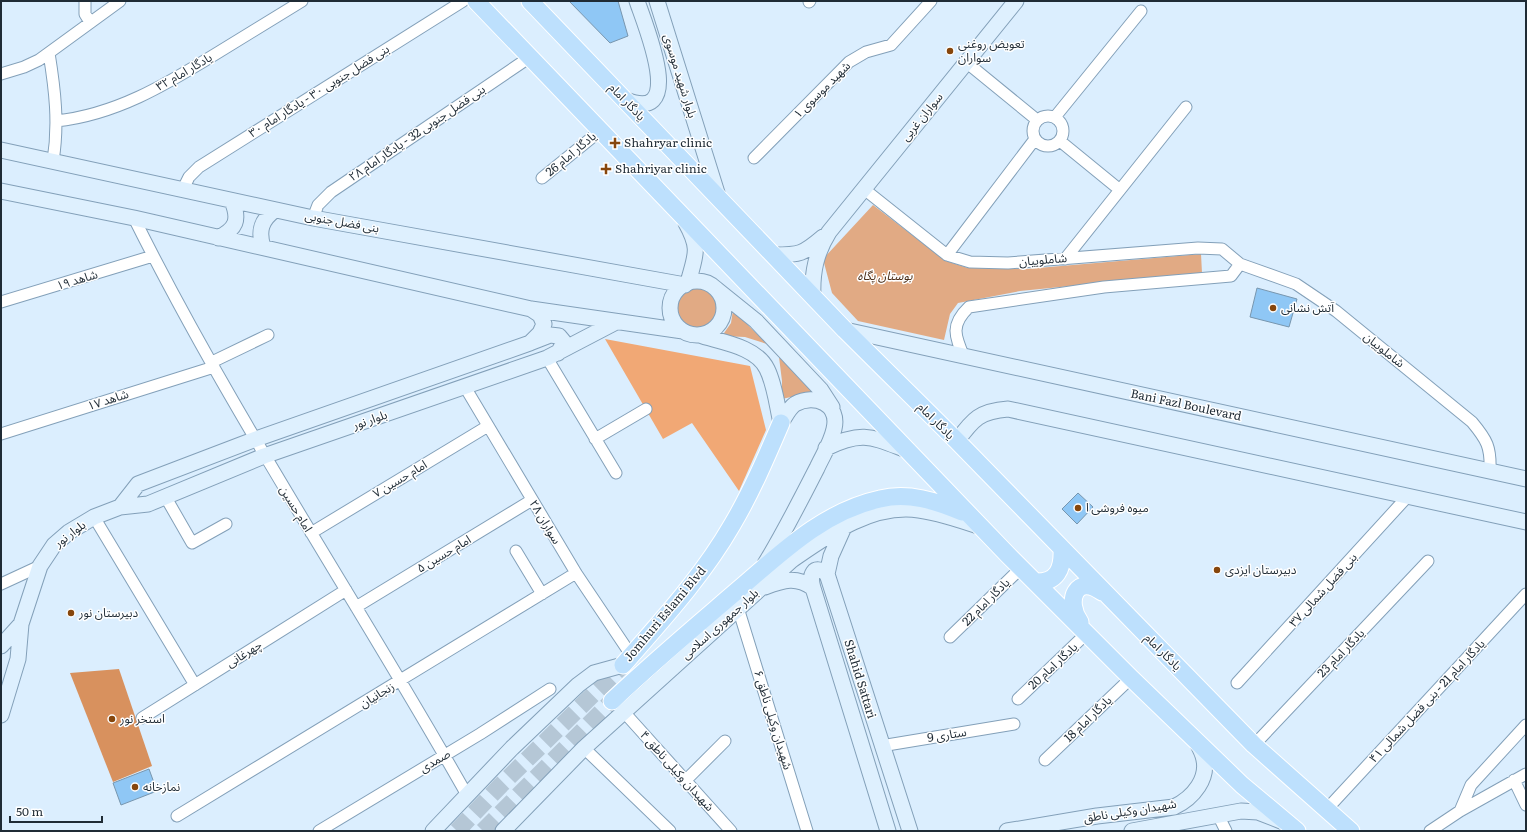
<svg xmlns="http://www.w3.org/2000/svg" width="1527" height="832" font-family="Literata,'Noto Sans Arabic',serif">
	<rect width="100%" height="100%" fill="#dbeefe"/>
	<path fill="#e1aa84" d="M873,205L946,261L968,268L1026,269L1201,254L1202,273L1020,291L958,303L950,314L944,340L858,321L832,293L823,259Z
		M675 309a22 22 0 1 1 44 0a22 22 0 1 1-44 0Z
		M733,310L767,344L745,337L722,336L731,323Z
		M779,357L813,392L782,399V381Z"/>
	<path fill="#f1a875" d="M605,339L750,366L766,430L739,491L692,423L663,439Z"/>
	<path fill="#d8915e" d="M119,669L152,766L113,782L70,673Z"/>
	<path fill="#8fc7f5" stroke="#7896ae" d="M569,1H618L628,36L610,43Z
		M1257,288L1297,299L1289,327L1250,317Z
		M1078,493L1093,507L1077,524L1062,509Z
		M149,769L157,791L121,805L113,783Z"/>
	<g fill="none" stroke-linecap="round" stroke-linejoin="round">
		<path stroke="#b5c7d6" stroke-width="17" stroke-dasharray="17 8" stroke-linecap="butt" d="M457,831L501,785L623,665
			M483,831L612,701"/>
		<defs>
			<path id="street" d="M85,1V14L90,22
				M809,2L810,1
				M49,53C55,90 59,124 53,161
				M966,62L1037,120
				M1,74L24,67L39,60L120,1
				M1033 131a15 15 0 1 1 30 0a15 15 0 1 1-30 0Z
				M1055,117L1141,11
				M56,121C115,115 165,85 214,55C243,37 273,19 302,1
				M1060,141L1120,190
				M754,158L849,62L866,52L891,45L931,1
				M542,178L600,131
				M183,189L189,177L199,167L463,1
				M864,189L947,255L970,262L1008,263L1198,248L1222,249L1240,264L1296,284L1336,311L1472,422C1487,440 1491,447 1490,471
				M134,218C233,417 358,602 467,795
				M313,218L318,205L331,192L530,57
				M947,255L1035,139
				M1065,259L1186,107
				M1,302L153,256
				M964,357C955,336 950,325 969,307L1104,287L1231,276L1240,264
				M547,358L616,473
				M212,362L268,335
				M465,387L576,573L631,655
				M1,434L214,367
				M595,439L646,409
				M165,496L192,543L226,524
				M94,517L195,685
				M311,533L488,426
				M516,551L542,594
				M1,584L40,566
				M356,607L532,500
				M738,608L807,831
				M950,637L1021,568
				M1237,683L1408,496
				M1018,699L1087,633
				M623,711L731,831
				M142,718L346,590
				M1254,745L1428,561
				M881,746L1014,724
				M584,748L670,831
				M1045,760L1131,678
				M1514,780L1526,805
				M685,781L725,741
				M1327,809L1526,594
				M1460,811L1471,785L1526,725
				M1218,815L1226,831
				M177,816L576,573
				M319,831L480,734L550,689
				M1430,831L1460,811L1526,774"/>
			<path id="secondary" d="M657,1L718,196
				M626,100C687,124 645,25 637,1
				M1,150L313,218L685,285
				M1,191L134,218L531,309L683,331
				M686,223C701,250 695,255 688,283
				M218,238C236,229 240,220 232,201
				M263,247C258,231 261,220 275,210
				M774,255C800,255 803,254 823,237
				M670 308a27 27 0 1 1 54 0a27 27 0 1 1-54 0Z
				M715,288L756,321L821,390L832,407
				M813,296C812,272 816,253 829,232L1016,1
				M845,330L1526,479
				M699,335C720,342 756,346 767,369C775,385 777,406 781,423
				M532,342L550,335L559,336L564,342L558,353
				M957,441C973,419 980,411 1008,409L1526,522
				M826,448C863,430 872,437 909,451
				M120,507L138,484L256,439L530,343L540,333L544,324L540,315L531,309
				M844,527L831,556L827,574L910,831
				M765,564C784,533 800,501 817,468C823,455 831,443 834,429C840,404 815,393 795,404C789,408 785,417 781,423
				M765,587C784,580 796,576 813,588L888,831
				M813,588C809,576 813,563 827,574
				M1,646L21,624
				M1,715L18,659L21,624L40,566L54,545L69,532L94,517L120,507L148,504L264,456L547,358L616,322
				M433,831L512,748L578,685L594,673L623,665
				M503,831L584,748L792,560C828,535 872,503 919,510C940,513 961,520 981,527
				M1007,831L1097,816L1174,807C1193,798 1210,778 1203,756C1202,752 1199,747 1197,742
				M1132,831L1241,811L1258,812L1281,821"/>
			<path id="primary" d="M476,1L1008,555L1131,678L1242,785L1297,831
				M530,1L845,330L957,441L1254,745L1351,831
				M1035,582C1057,583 1063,569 1062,549
				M1080,622C1065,601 1076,573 1102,592
				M623,665C662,620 702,577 732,525C751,493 766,458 781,423
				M612,701C653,662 696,626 739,589C781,553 824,511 880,499C908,492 936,501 962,512"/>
		</defs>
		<use href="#street" stroke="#83a0b9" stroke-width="13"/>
		<use href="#secondary" stroke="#83a0b9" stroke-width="17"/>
		<use href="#primary" stroke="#fff" stroke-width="19"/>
		<use href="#street" stroke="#fff" stroke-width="11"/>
		<use href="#secondary" stroke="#def0fe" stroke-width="15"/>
		<use href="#primary" stroke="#bde0fd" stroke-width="17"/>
	</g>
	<g fill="#86460c" stroke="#fff" stroke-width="1.5">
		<circle cx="950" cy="51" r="4"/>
		<path d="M613 137h4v4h4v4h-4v4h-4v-4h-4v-4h4z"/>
		<path d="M604 163h4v4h4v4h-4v4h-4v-4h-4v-4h4z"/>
		<circle cx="1273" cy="308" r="4"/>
		<circle cx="1078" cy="508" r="4"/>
		<circle cx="1217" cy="570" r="4"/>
		<circle cx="71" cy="613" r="4"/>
		<circle cx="112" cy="719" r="4"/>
		<circle cx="135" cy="787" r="4"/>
	</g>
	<g text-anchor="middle" stroke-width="3" stroke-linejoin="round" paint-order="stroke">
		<g font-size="12" fill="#1f2b35" stroke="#fff" text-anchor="start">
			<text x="958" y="48">تعویض روغنی<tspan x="958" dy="14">سواران</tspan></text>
			<text x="624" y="147">Shahryar clinic</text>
			<text x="615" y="173">Shahriyar clinic</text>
			<text x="1281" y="312">آتش نشانی</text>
			<text x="1086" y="512">میوه فروشی ا</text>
			<text x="1225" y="574">دبیرستان ایزدی</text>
			<text x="79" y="617">دبیرستان نور</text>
			<text x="120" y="723">استخر نور</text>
			<text x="143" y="791">نمازخانه</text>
		</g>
		<g font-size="12" fill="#1f2b35" stroke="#fff">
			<text transform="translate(184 72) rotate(-30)" y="4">یادگار امام ۳۲</text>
			<text transform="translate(680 76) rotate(73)" y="4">بلوار شهید موسوی</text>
			<text transform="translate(822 90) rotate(-45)" y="4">شهید موسوی ۱</text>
			<text transform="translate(319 91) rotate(-32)" y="4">بنی فضل جنوبی ۳۰ - یادگار امام ۳۰</text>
			<text transform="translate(627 102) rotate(46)" y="4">یادگار امام</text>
			<text transform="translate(922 117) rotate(-51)" y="4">سواران غربی</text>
			<text transform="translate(417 133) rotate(-34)" y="4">بنی فضل جنوبی 32 - یادگار امام ۲۸</text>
			<text transform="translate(571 154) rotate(-40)" y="4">یادگار امام 26</text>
			<text transform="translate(342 222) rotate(10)" y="4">بنی فضل جنوبی</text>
			<text transform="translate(1043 260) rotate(-5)" y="4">شاملوییان</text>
			<text transform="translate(77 280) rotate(-17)" y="4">شاهد ۱۹</text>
			<text transform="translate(1384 350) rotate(39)" y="4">شاملوییان</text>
			<text transform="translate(108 400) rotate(-18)" y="4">شاهد ۱۷</text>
			<text transform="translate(1186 405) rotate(12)" y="4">Bani Fazl Boulevard</text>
			<text transform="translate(370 420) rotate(-19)" y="4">بلوار نور</text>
			<text transform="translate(936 421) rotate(45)" y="4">یادگار امام</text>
			<text transform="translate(400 479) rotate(-31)" y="4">امام حسین ۷</text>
			<text transform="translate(296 509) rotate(59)" y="4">امام حسین</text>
			<text transform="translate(545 522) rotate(59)" y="4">سواران ۲۸</text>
			<text transform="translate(70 534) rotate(-37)" y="4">بلوار نور</text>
			<text transform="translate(444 554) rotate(-31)" y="4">امام حسین ۵</text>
			<text transform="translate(1323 590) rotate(-48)" y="4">بنی فضل شمالی ۳۷</text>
			<text transform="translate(986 602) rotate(-45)" y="4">یادگار امام 22</text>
			<text transform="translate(665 614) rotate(-50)" y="4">Jomhuri Eslami Blvd</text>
			<text transform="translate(720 624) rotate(-42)" y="4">بلوار جمهوری اسلامی</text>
			<text transform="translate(1163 652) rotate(45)" y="4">یادگار امام</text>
			<text transform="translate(1341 653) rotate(-46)" y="4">یادگار امام 23</text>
			<text transform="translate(244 654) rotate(-32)" y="4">چهرغانی</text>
			<text transform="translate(1053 666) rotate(-43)" y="4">یادگار امام 20</text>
			<text transform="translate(860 679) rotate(73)" y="4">Shahid Sattari</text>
			<text transform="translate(377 695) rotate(-31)" y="4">زنجانیان</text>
			<text transform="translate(1427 701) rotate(-47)" y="4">یادگار امام 21 - بنی فضل شمالی ۴۱</text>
			<text transform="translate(1088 719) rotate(-44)" y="4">یادگار امام 18</text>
			<text transform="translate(773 720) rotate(73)" y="4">شهیدان وکیلی ناطق ۶</text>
			<text transform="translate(947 735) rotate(-9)" y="4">ستاری 9</text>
			<text transform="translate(435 761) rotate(-31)" y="4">صمدی</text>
			<text transform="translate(677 771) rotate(48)" y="4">شهیدان وکیلی ناطق ۴</text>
			<text transform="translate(1130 811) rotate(-9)" y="4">شهیدان وکیلی ناطق</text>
		</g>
		<g font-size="12" font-style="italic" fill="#492c16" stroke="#fff">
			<text x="885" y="280">بوستان پگاه</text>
		</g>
	</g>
	<rect width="1527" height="832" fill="none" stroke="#1f2b35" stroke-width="4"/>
	<path d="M10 816v6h92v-6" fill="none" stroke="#1f2b35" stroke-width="2"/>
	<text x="16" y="816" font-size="12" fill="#1f2b35" stroke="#ffffff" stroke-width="3" paint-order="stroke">50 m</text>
</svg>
